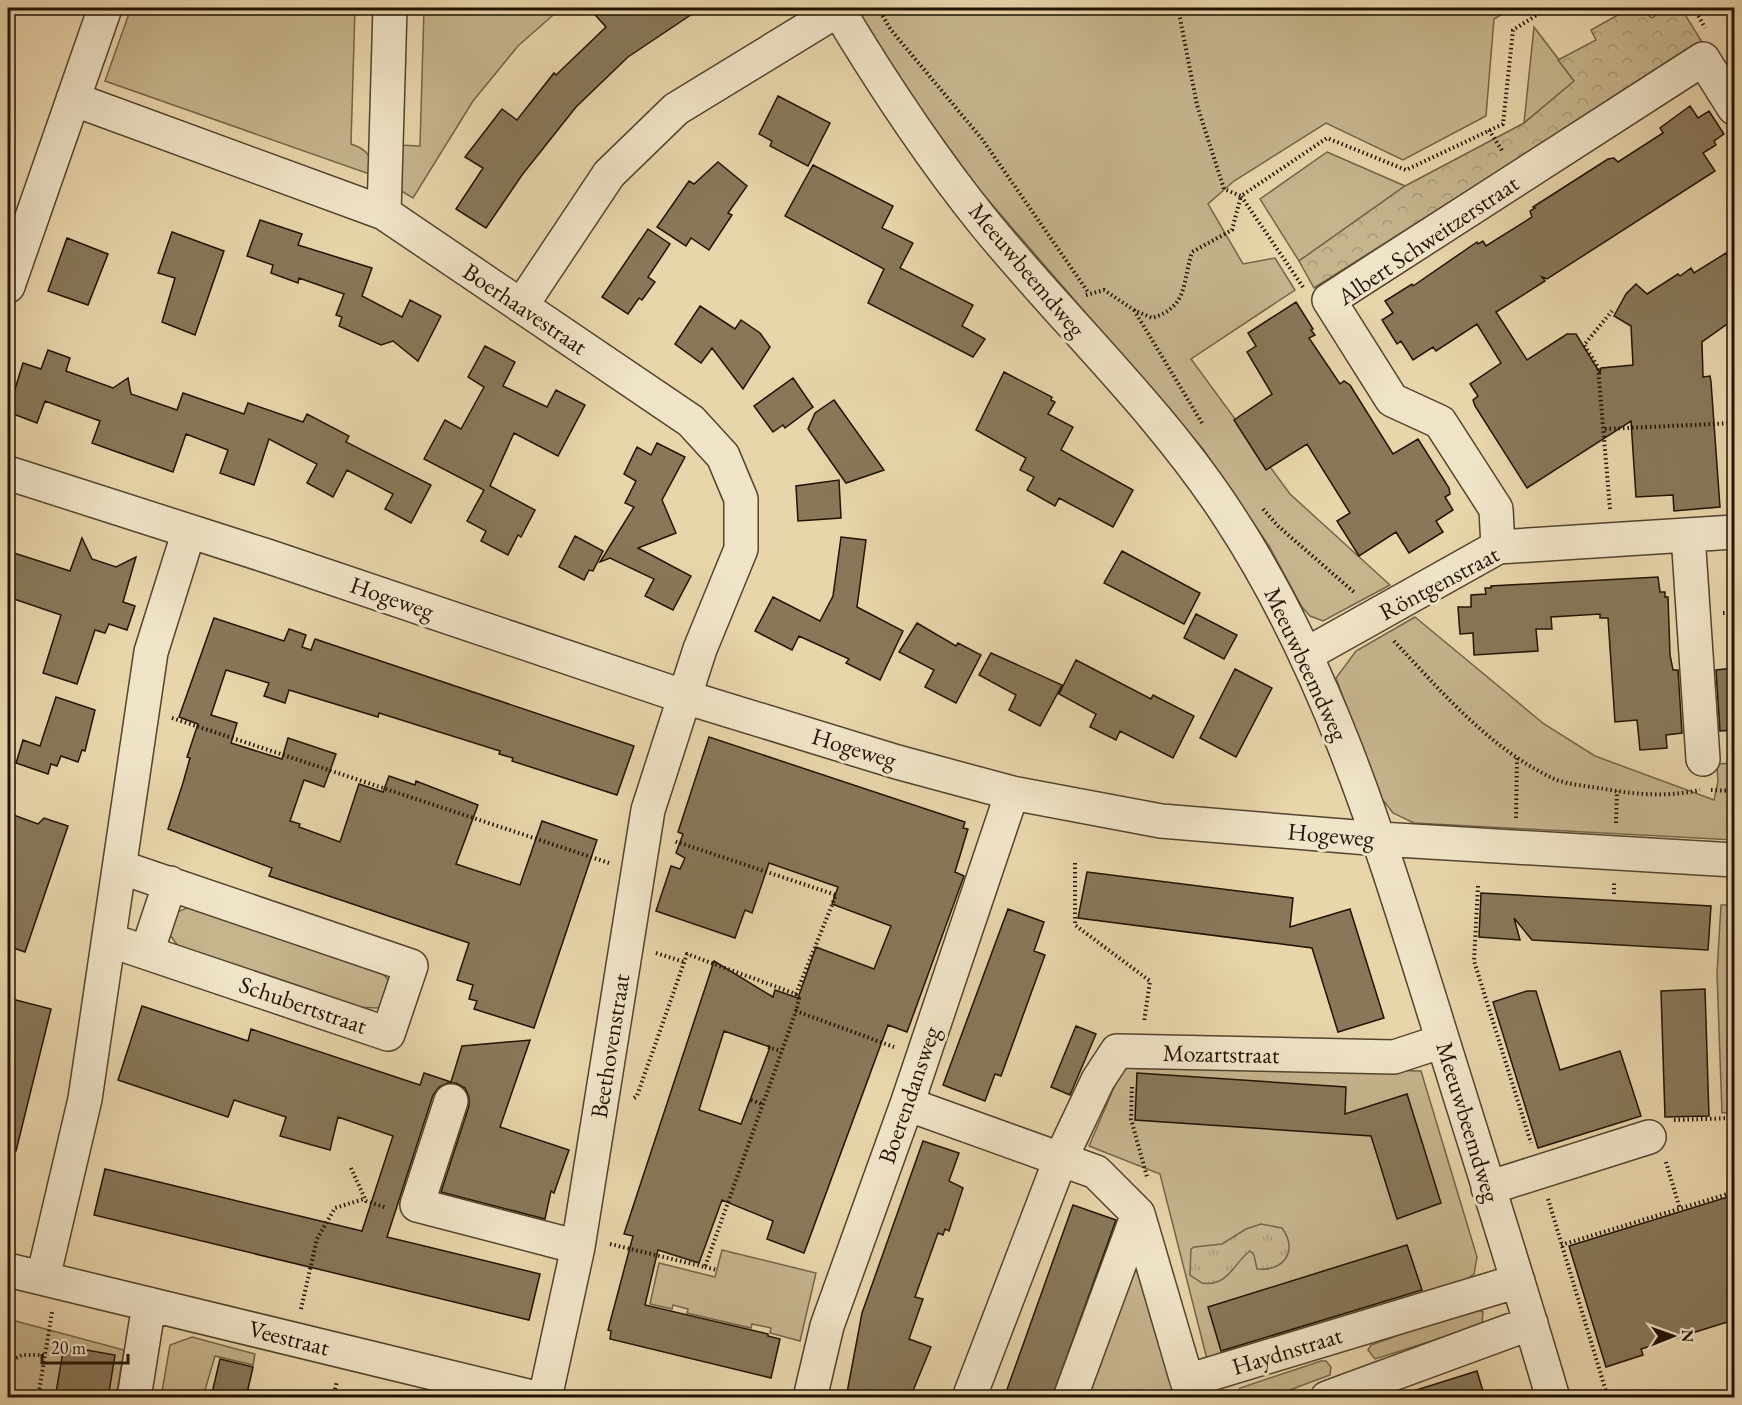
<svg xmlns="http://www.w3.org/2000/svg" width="1742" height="1405" font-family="'EB Garamond',serif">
	<defs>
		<pattern id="forest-crowns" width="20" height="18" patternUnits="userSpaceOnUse" patternTransform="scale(1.5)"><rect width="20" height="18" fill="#c6b48d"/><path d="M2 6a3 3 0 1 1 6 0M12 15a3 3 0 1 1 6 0" fill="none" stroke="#aa9a78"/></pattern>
		<pattern id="park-tufts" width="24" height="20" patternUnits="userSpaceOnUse" patternTransform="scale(1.5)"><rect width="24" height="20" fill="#c6b48d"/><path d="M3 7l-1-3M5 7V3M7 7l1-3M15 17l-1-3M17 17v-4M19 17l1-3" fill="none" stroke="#aa9a78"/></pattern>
	</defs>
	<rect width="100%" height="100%" fill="#e8d5aa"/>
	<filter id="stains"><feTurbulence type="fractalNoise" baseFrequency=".00333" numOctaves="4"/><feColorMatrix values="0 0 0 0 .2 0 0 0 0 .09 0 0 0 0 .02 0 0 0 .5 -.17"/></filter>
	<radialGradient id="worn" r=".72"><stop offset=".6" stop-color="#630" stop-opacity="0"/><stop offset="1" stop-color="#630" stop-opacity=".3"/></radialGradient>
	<path fill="#c6b48d" stroke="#746448" stroke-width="1.5" d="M131,8H355L351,144C369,150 371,156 372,175L105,81Z
		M424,8H561L518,46L473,101L413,198L398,189L399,145L420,146Z
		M855,8H1512L1494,19L1486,116L1403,160L1326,123L1234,181L1208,204L1243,264L1275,258L1295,290L1191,359L1290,494L1390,585L1323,621L1310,616L1302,607L1269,546L1203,449L977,187L907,90Z
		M1534,27L1575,81L1524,123Z
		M1327,152L1405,186L1299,261L1260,199Z
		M1415,617L1544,724L1595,756L1714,800L1718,782L1717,764L1734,763V840L1414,823L1393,813L1379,795L1336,678L1356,651Z
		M1721,905H1734V1112L1722,1113L1717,973Z
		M187,908H202L380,970L389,981L384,1004L377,1008L357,1007L178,946L170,935L177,912Z
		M1124,1064L1421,1071L1477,1257L1474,1274L1464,1281L1209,1367L1160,1174L1089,1146Z
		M1137,1244L1175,1397L1083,1398Z
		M722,1250L816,1273L800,1341L770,1333L771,1328L752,1324L751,1328L687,1313L688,1309L673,1305L672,1309L650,1304L659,1263L715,1277Z
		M1474,1308L1483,1312L1482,1325L1375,1359L1368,1350L1371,1345Z
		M8,1319L124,1350L116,1397H8Z
		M192,1337L255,1354L253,1365L215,1356L203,1397H161L170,1345Z
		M1321,1361H1326L1331,1367L1330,1375L1271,1397H1235L1240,1388Z"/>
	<path fill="url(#forest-crowns)" stroke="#746448" stroke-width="1.5" d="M1630,8H1638L1652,18L1664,8H1681L1702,42L1314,288L1299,261L1405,186L1524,123L1574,81L1558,60L1596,40L1591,30Z"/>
	<path fill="url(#park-tufts)" stroke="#746448" stroke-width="1.5" d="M1261,1224L1282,1228C1299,1251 1283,1272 1257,1269L1254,1255L1250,1251C1234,1262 1229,1287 1202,1283L1190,1275L1191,1249L1194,1247L1222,1244L1246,1229Z"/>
	<path fill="#887859" stroke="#211302" stroke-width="1.5" fill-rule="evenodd" d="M589,8H701L628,57L576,107L522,175L486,228L456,209L483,168L465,157L502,109L517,120L554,73L556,75L606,27Z
		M778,96L830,123L808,166L770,146L772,141L759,134Z
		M1690,106L1698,118L1709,111L1724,134L1714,141L1716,145L1703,153L1715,171L1547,279L1542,277L1545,281L1496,312L1527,360L1567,334H1576L1600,373L1601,368L1633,365L1631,326L1614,316L1626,294L1636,284L1647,294L1678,274L1680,276L1691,268L1694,273L1726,253L1734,266V319L1702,342L1703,377L1710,376L1711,382L1720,507L1674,511L1673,495L1636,497L1631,421L1527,488L1475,406L1473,400L1478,396L1470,384L1501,363L1477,324L1436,351L1433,347L1413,360L1401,341L1397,344L1382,320L1393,313L1385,301L1412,284L1413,286L1477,242L1478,244L1483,241L1486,246L1532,217L1530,211L1535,208L1533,207L1608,159L1614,158L1618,162L1663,133L1660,128Z
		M718,162L747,186L728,213L732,215L709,250L691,238L686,246L657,227L689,181L694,184Z
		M813,165L893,206L882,228L913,243L900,268L973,305L962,326L985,339L973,357L868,303L884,269L785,216Z
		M260,220L302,234L298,245L372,268L362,296L402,317L410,300L441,316L418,361L393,341L381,345L339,326L342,317L336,315L344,294L299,278L298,283L271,273L273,265L247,256Z
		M648,229L670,244L648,277L655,282L642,300L639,298L628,314L602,297Z
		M172,232L224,251L195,335L162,322L175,278L158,273Z
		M67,238L108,254L88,305L48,291Z
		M1296,302L1313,329L1311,330L1315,335L1309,338L1340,384L1344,381L1350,385L1393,454L1418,439L1449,488L1450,494L1445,497L1453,510L1436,521L1443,532L1409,553L1396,532L1359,556L1337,521L1350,513L1307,444L1266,470L1234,420L1272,394L1247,352L1256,346L1248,333Z
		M700,306L735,329L741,320L760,333L770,347L743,389L712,348L701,363L675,344Z
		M485,346L515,362L503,386L547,407L556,390L585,405L558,456L514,433L490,486L535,510L521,537L518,535L508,555L481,541L486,531L467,521L484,490L424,459L445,420L461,429L484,387L468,377Z
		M48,350L70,358L66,371L113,388L128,378L131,394L177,410L183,393L244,414L248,403L303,422L307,414L349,436L346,442L431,485L411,523L385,509L393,494L347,470L333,497L307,483L317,464L269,439L254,485L220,473L228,450L186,434L173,472L92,443L100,421L45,401L37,423L8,412L23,363L41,369Z
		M1004,372L1052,397L1051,400L1055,402L1048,414L1073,427L1061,450L1133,490L1113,527L1059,498L1055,506L1027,490L1034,477L1020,470L1026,458L976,430Z
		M793,378L813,407L785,428L783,425L773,432L754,406Z
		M834,400L884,470L846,483L808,429L815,413Z
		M657,443L685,457L662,500L676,533L638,548L691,576L673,610L645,596L654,579L610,558L600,562L634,507L625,503L636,481L624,474L637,447L651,455Z
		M839,480L841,518L798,521L796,486Z
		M575,536L603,551L593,571L589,570L584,580L559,567Z
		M841,537L866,540L857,607L903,631L880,680L846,663L849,659L799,636L792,650L755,631L773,597L820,621L833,596Z
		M82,538L92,559L116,567L136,557L123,602L135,606L127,630L109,624L105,633L95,630L77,684L43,673L61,615L8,597V551L70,571Z
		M1122,551L1200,593L1184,624L1104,583Z
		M1658,577L1660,592H1665V597H1668L1670,655L1673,670H1678L1682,733L1666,735L1667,748L1640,750L1637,720L1615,722L1608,618H1600V614L1551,617L1552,629H1536L1538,651L1474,655L1473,633L1460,634L1458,607H1471V595L1486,594L1485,588H1491V586Z
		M1196,614L1237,635L1224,659L1184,638Z
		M214,618L284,641L289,629L306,635L302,647L311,650L315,639L634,746L617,795L512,761L513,758L499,754L500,751L379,713L378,717L289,690L285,703L264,696L269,683L226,670L211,715L237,723L231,743L282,759L288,738L336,754L324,787L304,780L290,821L300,824L299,827L340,842L359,784L383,792L389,776L415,785L416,781L478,805L456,864L520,885L542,821L597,840L534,1028L474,1009L477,1001L469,999L473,985L457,980L469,943L269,876L272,868L168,829L183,783L190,758L187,757L198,724L179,717Z
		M917,623L956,646L958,643L981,655L956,703L925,687L934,670L899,652Z
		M991,653L1062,685L1040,726L1009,710L1016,695L979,675Z
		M1076,660L1151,699L1153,695L1194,716L1173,758L1120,731L1116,740L1090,727L1096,714L1059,694Z
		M1734,668V730L1720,731L1716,670Z
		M1235,669L1272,688L1236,757L1200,738Z
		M56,697L95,710L85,751L82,750L78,762L61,756L57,766L51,764L48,774L16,763L23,740L40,746Z
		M709,737L965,822L963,828L968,829L955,872L964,876L907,1032L888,1025L804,1253L767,1239L773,1221L722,1200L699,1263L658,1250L645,1305L768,1334V1336L780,1339L771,1378L610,1339L611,1331L608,1330L633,1236L624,1234L714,961L773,997L775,990L798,998L816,947L874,969L891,926L832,904L838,887L769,863L752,913L745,910L735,938L656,911L671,866L680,869L685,858L676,853L683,834L678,832ZM724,1031L770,1047L741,1124L699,1110Z
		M8,813L38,824L44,818L68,826L25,952L8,946Z
		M1087,872L1293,898L1290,927L1350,909L1384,1018L1338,1032L1312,948L1078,918Z
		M1481,893L1711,906L1708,950L1532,940L1514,918L1520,940L1479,937Z
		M1008,909L1044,922L1034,951L1045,955L1001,1076L995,1074L985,1101L943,1085Z
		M1705,989L1709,1116L1665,1117L1661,991Z
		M1527,991H1536L1560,1070L1620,1051L1641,1116L1538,1148L1493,1002Z
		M8,998L51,1009L16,1151L8,1150Z
		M142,1006L248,1041L251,1029L420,1085L424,1073L451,1082L462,1046L530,1040L500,1127L569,1150L554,1193L551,1191L545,1219L441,1192L469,1106V1097L465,1088L456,1083H448L439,1087L433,1095L387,1237L540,1274L529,1320L94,1215L105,1169L362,1231L393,1136L338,1117L330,1150L280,1136L286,1117L234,1100L228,1117L118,1080Z
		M1076,1026L1096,1034L1070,1095L1051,1087Z
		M1137,1073L1346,1087L1345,1114L1407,1094L1441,1203L1397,1219L1371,1136L1135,1120Z
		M923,1141L959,1153L949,1181L963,1188L949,1231L945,1229L943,1235L938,1233L915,1297L923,1299L909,1339L931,1347L910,1398H846L862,1313Z
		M1734,1195V1320L1641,1349L1643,1355L1606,1367L1569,1246Z
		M1073,1205L1116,1220L1052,1398H1004Z
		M1407,1245L1422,1290L1221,1351L1208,1307Z
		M64,1346L115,1355L108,1398H55Z
		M220,1359L253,1367L246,1398H217V1394L212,1393Z
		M1477,1371L1485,1398H1411L1410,1392Z"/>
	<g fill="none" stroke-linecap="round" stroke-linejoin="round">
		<defs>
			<path id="minor" d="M837,8C882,83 930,156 985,224C1065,322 1161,411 1230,518C1328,668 1380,840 1433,1009C1473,1139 1515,1268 1553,1398
				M73,99L384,213L691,421L723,456L741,499V549L700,649L648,810L578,1247L545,1398
				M384,213L390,8
				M8,286L105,8
				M521,306L609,174L676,109L838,10
				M8,473L267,556L685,697L897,762L1012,793L1161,821L1380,839L1734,860
				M1688,535L1703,759
				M1498,547L1496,509L1440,422L1392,400L1329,300L1703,59L1734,108
				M1307,654L1498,547L1734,532
				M109,940L388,1034L411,966L120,867
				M147,952L170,883
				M451,1101L417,1205L578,1247
				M907,1104L1096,1172L1138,1214L1187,1381L1518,1281
				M1488,1188L1649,1137
				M8,1270L536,1398
				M43,1278L85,1099L151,652L189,531
				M134,1398L149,1304
				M810,1398L827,1326L907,1104L1012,793
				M969,1398L1061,1158L1098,1080L1117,1051L1394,1057L1443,1041
				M1070,1398L1138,1214
				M1327,1398L1531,1323"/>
		</defs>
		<use href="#minor" stroke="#53442c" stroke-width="36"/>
		<path stroke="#211302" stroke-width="4" stroke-dasharray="1.5 3" stroke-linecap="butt" d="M878,8L891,30L982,139L1088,292
			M1694,8L1705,28
			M1489,130L1503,152
			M1303,287L1241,196L1327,138L1406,170L1503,124L1513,30L1548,8
			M1086,295L1104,290L1134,310L1152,318C1188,307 1182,284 1192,252L1232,230L1241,196L1224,189L1197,105L1178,8
			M1134,310L1202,423
			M1605,429L1734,423
			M1263,509L1278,526L1355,593
			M1610,509L1598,367L1584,345L1612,311
			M1723,613H1734
			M1394,641C1441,691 1488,747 1552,778C1567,785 1589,786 1605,789C1638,795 1668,797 1700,790
			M172,718L609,863
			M1711,790L1734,791
			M1516,818L1517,757
			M1616,823L1617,791
			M1075,863V925L1150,981L1144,1022
			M1478,886L1474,961L1531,1143
			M1614,894V882
			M656,953L684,962
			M796,994L799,999L796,1011
			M768,1047L781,1051
			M1132,1087L1131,1119L1147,1177
			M634,1098L637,1096L687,954L796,994L836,895L674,841
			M751,1100L762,1104
			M1674,1120L1734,1118
			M1666,1162L1680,1209
			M351,1168L366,1201L387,1208
			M1548,1199L1608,1398
			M610,1244L705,1267L796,1011L894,1047
			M1561,1245L1734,1192
			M705,1267L717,1270
			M301,1309L317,1239L335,1208L364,1199
			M8,1362L22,1355H45
			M38,1398L52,1312
			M333,1398L337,1381"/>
		<use href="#minor" stroke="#f0e4c8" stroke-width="33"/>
	</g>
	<g text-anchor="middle" stroke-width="6" stroke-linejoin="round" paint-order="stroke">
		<g font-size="24" fill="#211302" stroke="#f0e4c8">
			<text transform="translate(1428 240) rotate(-34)" y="8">Albert Schweitzerstraat</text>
			<text transform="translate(1027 270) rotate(50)" y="8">Meeuwbeemdweg</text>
			<text transform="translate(525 309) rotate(34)" y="8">Boerhaavestraat</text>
			<text transform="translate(1439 583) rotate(-28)" y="8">Röntgenstraat</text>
			<text transform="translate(392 598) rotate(19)" y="8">Hogeweg</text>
			<text transform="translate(1306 664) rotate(65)" y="8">Meeuwbeemdweg</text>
			<text transform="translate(854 748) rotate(17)" y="8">Hogeweg</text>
			<text transform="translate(1331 835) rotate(5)" y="8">Hogeweg</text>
			<text transform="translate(303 1005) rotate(19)" y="8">Schubertstraat</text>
			<text transform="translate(610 1046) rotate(-81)" y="8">Beethovenstraat</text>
			<text transform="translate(1221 1054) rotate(1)" y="8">Mozartstraat</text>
			<text transform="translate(909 1095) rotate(-71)" y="8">Boerendansweg</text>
			<text transform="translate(1468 1122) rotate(73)" y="8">Meeuwbeemdweg</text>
			<text transform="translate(289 1338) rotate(14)" y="8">Veestraat</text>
			<text transform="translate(1287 1351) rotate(-17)" y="8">Haydnstraat</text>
		</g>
	</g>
	<rect width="1742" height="1405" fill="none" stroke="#e8d5aa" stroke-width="30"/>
	<rect x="9" y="9" width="1724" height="1387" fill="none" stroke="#211302" stroke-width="3"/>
	<rect x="15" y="15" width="1712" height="1375" fill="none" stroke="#211302" stroke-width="1.5"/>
	<g transform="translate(1673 1336) rotate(89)" stroke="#f0e4c8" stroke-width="4.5" paint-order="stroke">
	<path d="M0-4.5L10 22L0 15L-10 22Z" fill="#211302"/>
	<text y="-9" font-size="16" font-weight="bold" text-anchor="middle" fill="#211302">N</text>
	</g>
	<path d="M42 1354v9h86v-9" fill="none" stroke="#211302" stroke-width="3"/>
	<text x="51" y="1354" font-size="18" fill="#211302" stroke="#f0e4c8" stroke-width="4.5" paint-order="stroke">20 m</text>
	<rect width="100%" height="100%" filter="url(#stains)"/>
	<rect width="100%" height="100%" fill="url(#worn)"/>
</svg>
